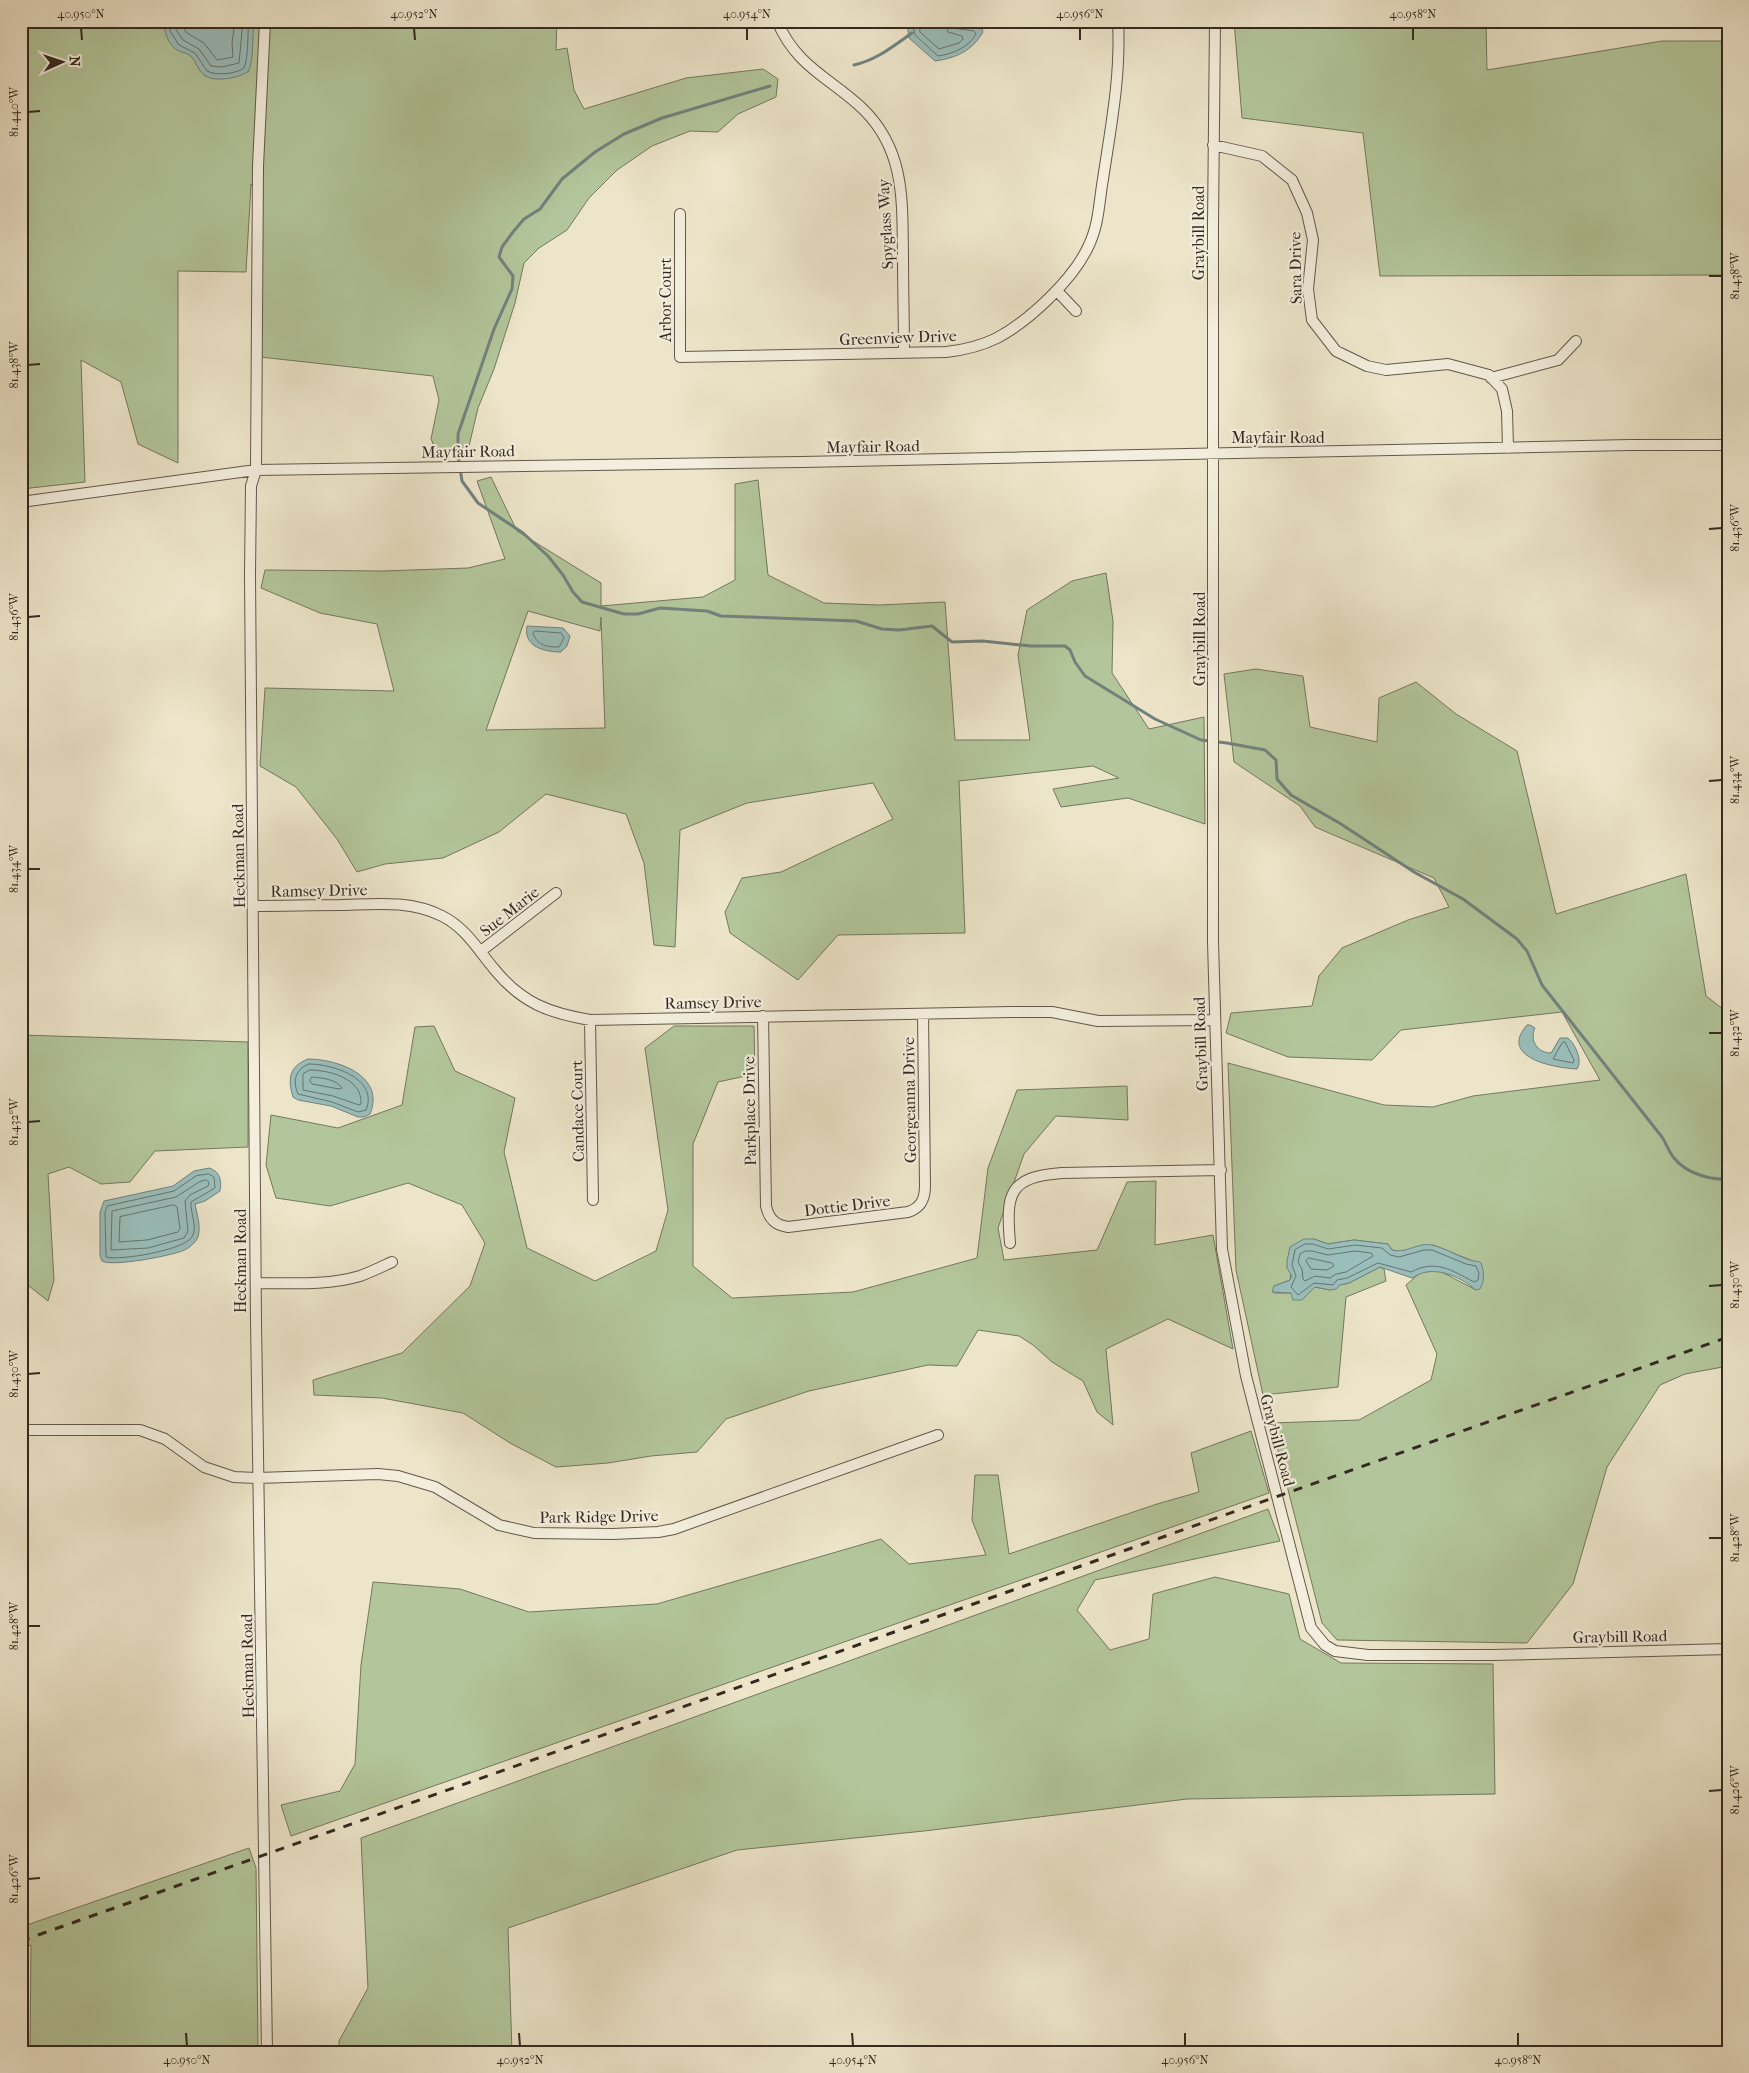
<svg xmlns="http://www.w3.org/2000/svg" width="1749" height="2073" font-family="'IM FELL French Canon',serif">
	<rect width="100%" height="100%" fill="#ede5ca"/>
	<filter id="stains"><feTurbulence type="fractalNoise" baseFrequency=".004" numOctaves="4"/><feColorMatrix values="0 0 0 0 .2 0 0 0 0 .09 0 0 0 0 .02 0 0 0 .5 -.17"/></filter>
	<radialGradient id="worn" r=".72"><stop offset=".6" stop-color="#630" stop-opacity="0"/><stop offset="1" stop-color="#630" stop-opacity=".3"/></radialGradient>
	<path fill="#b3c69b" stroke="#73785e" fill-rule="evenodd" d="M21,21H557L556,50L567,48L574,90L584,109L686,78L763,69L778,79L776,97L738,114L718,132L690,131L652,146L617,170L589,198L567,230L539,248L524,263L515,303L494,369L478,408L469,446L439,457L431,439L439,400L433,376L260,357L262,200L251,184L246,272L178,271V463L138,444L121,382L81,360L85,482L21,489Z
		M1234,21H1486L1487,70L1662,41H1728V275L1380,276L1363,133L1242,118Z
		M491,477L517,531L601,583V606L703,597L735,580V484L758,480L768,575L824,603L879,605L945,602L955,740H1030L1018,655L1027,610L1072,581L1106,573L1113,621L1112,673L1149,729L1204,717L1205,824L1128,798L1061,807L1053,789L1119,778L1093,766L959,781L965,933L838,935L798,980L730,933L725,912L742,878L781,872L893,819L873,783L747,803L680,830L675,947L654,945L644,863L626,814L546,794L499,832L443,858L385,864L357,872L337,839L296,787L260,766L265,688L394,691L377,624L320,613L261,588L265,570L383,571L468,568L505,559L477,481ZM528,611L600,631L601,617L605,728L486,730Z
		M1256,669L1303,676L1310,727L1377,742L1379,698L1416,682L1456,714L1517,751L1556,914L1686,874L1706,996L1728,1013V1366L1685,1374L1660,1385L1607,1467L1573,1584L1527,1643L1337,1640L1322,1623L1271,1423L1359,1420L1431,1380L1437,1354L1406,1285L1421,1272L1438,1270L1476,1290L1473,1261L1433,1245L1399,1252L1392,1250L1388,1244L1354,1240L1328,1244L1314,1239L1291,1272L1290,1280L1274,1286V1293H1291L1315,1287L1330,1290L1339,1285L1349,1283L1380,1267L1384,1269L1386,1281L1346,1297L1338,1387L1263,1395L1236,1270L1228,1063L1384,1105L1433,1107L1473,1096L1600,1080L1562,1012L1401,1030L1372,1060L1288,1057L1226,1033L1231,1013L1312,1006L1319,976L1342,948L1408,920L1449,907L1434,878L1315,827L1300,806L1234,762L1224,674Z
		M434,1026L455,1071L515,1098L504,1152L527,1248L595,1281L656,1251L668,1210L645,1048L674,1026H754L755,1074L718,1082L693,1144V1266L732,1298L853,1292L977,1258L988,1168L1017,1090L1127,1086L1128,1120L1056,1116L1024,1154L998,1228L1004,1260L1097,1250L1127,1182L1156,1181L1155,1245L1213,1235L1233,1349L1168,1319L1106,1349L1113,1425L1097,1412L1083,1381L1052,1362L1033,1345L1019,1336L978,1330L957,1366L928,1365L809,1391L726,1419L697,1452L651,1456L608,1463L556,1467L510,1443L463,1413L382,1398L314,1395L313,1380L402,1353L470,1286L485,1243L462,1205L408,1183L330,1206L276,1198L266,1165L271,1115L338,1128L402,1105L415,1027Z
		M21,1035L248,1042V1147L155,1151L130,1182L101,1184L69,1167L48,1174L54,1280L48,1301L29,1286H21Z
		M1251,1431L1269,1493L291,1836L281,1805L340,1791L355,1764L361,1665L373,1582L460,1589L529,1612L657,1604L881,1539L909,1564L986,1555L972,1520L975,1475H998L1009,1554L1157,1504L1199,1492L1191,1453Z
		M1268,1509L1280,1541L1095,1580L1077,1610L1110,1650L1149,1639L1153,1594L1215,1577L1289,1594L1300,1639L1341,1663L1493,1664L1495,1794L1187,1799L924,1831L737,1850L508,1928L512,2052H339V2041L368,1988L361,1838Z
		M249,1848L256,1868L258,2052H30L31,1945L21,1948V1927Z"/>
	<path fill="#9abebc" stroke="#71827e" d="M169,21H254C252,38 254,55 249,71C239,78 214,83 204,75C198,70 196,62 191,56C187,53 181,52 177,50C170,46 165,34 164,26Z
		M907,21H938L974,26L981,25L983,32C972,51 956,58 935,61L909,38Z
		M527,626L563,628L570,636L567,646L561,652C545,652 523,647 527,626Z
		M1527,1025H1530L1535,1028C1529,1041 1538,1053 1551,1053L1560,1038H1568C1575,1044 1583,1060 1577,1069C1555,1068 1498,1058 1527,1025Z
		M308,1059C336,1059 386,1075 370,1114L364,1117H358L331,1106L298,1100L293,1097C287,1078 290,1066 308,1059Z
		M209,1168C220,1171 222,1181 220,1191L205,1201L195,1204C197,1215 202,1229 197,1239C194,1244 188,1249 182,1251C169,1256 112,1267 102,1261L100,1256V1212L104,1201L173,1186L194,1171Z
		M1304,1239H1314L1328,1244L1354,1240L1388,1244L1392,1250C1404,1253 1411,1247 1422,1245C1436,1242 1456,1256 1470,1260C1474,1262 1477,1260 1481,1263C1484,1272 1485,1280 1480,1289L1476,1290C1458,1275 1432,1264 1412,1278L1380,1267L1349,1283L1340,1285L1336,1289L1330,1290L1315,1287L1302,1300H1293L1291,1293L1272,1292L1274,1286L1290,1280L1292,1276L1287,1268V1261L1290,1247Z"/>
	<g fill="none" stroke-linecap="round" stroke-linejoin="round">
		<path stroke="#66746e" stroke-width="1" d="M171,21L170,31L179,45L195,53L207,71C216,76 236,74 244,68C249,55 247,36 249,21
			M178,21L176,30L183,40L199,49L211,66L222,67L239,63L243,21
			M185,21L184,29L187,33L204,43L217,60L233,57L232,43L235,21
			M912,21L915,35L938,56C952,54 968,48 976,34L974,31L953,28L950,21
			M919,21L920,32L939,49L959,43L963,39L962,36L948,32L944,21
			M535,631L561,633L564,638L559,647C547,647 538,646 533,634Z
			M1565,1042L1574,1060L1573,1063L1553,1059L1562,1043Z
			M309,1064C332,1064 379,1078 366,1110L358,1112L332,1102L298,1094C292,1080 296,1069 309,1064Z
			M310,1070C330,1070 363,1079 361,1104L359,1105L333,1096L303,1090V1074Z
			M312,1077C322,1078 336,1079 342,1088L339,1089L312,1084L310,1081Z
			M209,1174L214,1177L215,1188L191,1202C190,1213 198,1227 192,1237C184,1250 120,1261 106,1257L105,1213L107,1206L174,1191L196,1176Z
			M206,1180L209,1182L208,1186L190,1195L185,1201L188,1231L184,1238L148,1248L111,1250L112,1211L176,1197L199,1182Z
			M174,1205L177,1207L180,1228L178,1232L147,1240L119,1242L120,1217Z
			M1305,1244H1313L1328,1249L1355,1245L1382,1248L1390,1255L1399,1257L1424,1250H1432L1466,1264L1476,1266L1479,1273L1478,1280L1474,1282C1451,1270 1436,1259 1411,1272L1378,1263L1347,1278L1337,1280L1333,1285L1314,1283L1298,1295L1291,1287L1296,1276L1292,1265L1295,1250Z
			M1306,1251H1312L1328,1255L1355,1251L1371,1253L1373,1256L1346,1272L1336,1274L1330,1278L1315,1276L1305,1281L1303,1279L1302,1269L1298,1262L1300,1254Z
			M1309,1258L1332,1263L1334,1266L1327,1270L1311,1269L1306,1261Z"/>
		<path stroke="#71827e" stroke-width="3" d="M980,28L1000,21
			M854,65C877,60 893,46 912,33
			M770,86L662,118L624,134L595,152L562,179L540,209L524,219L513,232L502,247L499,257L513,276L512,289L494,329L458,434V454L462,481L478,503L523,533L548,556L563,575L573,592L582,602L624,614H638L660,608L707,611L721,616L856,621L882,629L899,630L932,626L952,642L983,641L1031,646H1065L1070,650L1075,662L1085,676L1155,719L1201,740L1227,743L1265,750L1276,760L1277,779L1291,795L1341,824L1414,872L1463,899L1517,939L1527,951L1542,985L1662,1137C1666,1143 1669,1152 1674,1158C1686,1173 1709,1180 1728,1179"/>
		<defs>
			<path id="minor" d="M265,21L258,166L256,470L251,486L250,575L256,1321L267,2052
				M777,21C797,68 831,78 864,110C906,152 902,203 903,257C903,289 904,321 904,352
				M1215,21L1213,224V942L1222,1249L1246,1376L1311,1628L1325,1645L1335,1651L1368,1655H1492L1728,1649
				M1213,145L1262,156L1292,180L1307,213L1313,240L1308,289L1312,320L1336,351L1367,366L1386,370L1448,364L1489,375L1502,389L1507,411L1508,448
				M680,214V357L946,352C964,350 981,346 997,338C1029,321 1074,279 1089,245C1099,224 1099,202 1103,179C1111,126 1121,75 1118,21
				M1057,291L1076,311
				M1491,378L1558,360L1576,341
				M21,502L256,470L802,462L1630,445H1728
				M253,906C283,906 312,905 341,905C376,904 410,900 442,916C466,928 478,950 495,970C522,1003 549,1013 590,1020L1011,1012H1052L1098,1021L1214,1020
				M481,951L556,893
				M763,1016L766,1206C769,1219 775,1225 788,1227L908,1212C921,1208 925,1199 925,1186L923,1014
				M590,1020L593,1200
				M1010,1243C1006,1194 1008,1177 1062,1173L1221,1170
				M256,1283C290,1283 327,1286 360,1276C371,1272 381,1267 392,1262
				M21,1430H140L165,1439L204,1467L234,1477L258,1478L378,1474L398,1476L435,1487L499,1525L534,1533L613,1534L658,1532L674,1529L938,1435"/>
		</defs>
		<use href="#minor" stroke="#62584a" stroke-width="12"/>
		<use href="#minor" stroke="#f3eedd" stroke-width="10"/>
		<path stroke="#332920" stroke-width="3" stroke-dasharray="9 9" stroke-linecap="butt" d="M21,1941L1728,1337"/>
	</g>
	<path fill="none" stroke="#332920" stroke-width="2" d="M81,28L82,40M414,28L415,40M747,28V40M1080,28V40M1413,28V40M28,112L40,111M1709,276H1722M28,365L40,364M1709,529L1722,528M28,617L40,616M1709,781L1722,780M28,869H40M1709,1033H1722M28,1122L40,1121M1709,1286L1722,1285M28,1374L40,1373M1709,1538H1722M28,1626H40M1709,1791L1722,1790M28,1879L40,1878M186,2033L187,2046M519,2033L520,2046M852,2033L853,2046M1185,2033V2046M1518,2033V2046"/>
	<g text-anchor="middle" stroke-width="4.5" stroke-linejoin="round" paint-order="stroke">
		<g font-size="16" fill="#332920" stroke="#f3eedd">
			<text transform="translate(885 224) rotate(-93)" y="6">Spyglass Way</text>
			<text transform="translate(1198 233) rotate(-90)" y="6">Graybill Road</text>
			<text transform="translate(1295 268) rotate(-91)" y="6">Sara Drive</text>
			<text transform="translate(665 300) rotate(-90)" y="6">Arbor Court</text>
			<text transform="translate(898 337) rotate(-2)" y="6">Greenview Drive</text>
			<text x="1278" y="443">Mayfair Road</text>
			<text transform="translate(873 446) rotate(-1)" y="6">Mayfair Road</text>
			<text transform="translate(468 451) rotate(-1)" y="6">Mayfair Road</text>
			<text transform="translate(1199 639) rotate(-90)" y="6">Graybill Road</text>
			<text transform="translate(238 856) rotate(-91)" y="6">Heckman Road</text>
			<text transform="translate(319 890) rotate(-1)" y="6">Ramsey Drive</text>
			<text transform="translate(509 911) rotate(-38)" y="6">Sue Marie</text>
			<text transform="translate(713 1002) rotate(-1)" y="6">Ramsey Drive</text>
			<text transform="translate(1200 1044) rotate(-92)" y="6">Graybill Road</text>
			<text transform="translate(909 1100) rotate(-91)" y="6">Georgeanna Drive</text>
			<text transform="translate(577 1111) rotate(-91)" y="6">Candace Court</text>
			<text transform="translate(749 1111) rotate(-91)" y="6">Parkplace Drive</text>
			<text transform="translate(847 1205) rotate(-7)" y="6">Dottie Drive</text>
			<text transform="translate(240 1261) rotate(-90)" y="6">Heckman Road</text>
			<text transform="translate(1278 1440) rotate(75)" y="6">Graybill Road</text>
			<text transform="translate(599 1516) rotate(-1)" y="6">Park Ridge Drive</text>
			<text transform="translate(1620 1636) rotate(-1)" y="6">Graybill Road</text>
			<text transform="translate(247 1666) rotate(-91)" y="6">Heckman Road</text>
		</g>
	</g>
	<rect width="1749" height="2073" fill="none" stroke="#ede5ca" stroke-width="55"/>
	<g transform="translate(62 62) rotate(87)" stroke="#f3eedd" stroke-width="4" paint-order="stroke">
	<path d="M0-4L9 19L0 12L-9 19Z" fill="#332920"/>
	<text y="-8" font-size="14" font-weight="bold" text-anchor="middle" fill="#332920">N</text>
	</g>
	<rect x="28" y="28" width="1694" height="2018" fill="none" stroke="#332920" stroke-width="2"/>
	<g font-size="12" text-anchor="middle" fill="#332920">
		<text x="81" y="18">40.950°N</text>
		<text x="414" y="18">40.952°N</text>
		<text x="747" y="18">40.954°N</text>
		<text x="1080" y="18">40.956°N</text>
		<text x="1413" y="18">40.958°N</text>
		<text transform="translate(14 112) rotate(-90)" y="4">81.440°W</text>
		<text transform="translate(1735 276) rotate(-90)" y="4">81.438°W</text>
		<text transform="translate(14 365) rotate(-90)" y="4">81.438°W</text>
		<text transform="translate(1735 528) rotate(-90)" y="4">81.436°W</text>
		<text transform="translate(14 617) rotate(-90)" y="4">81.436°W</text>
		<text transform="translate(1735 780) rotate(-90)" y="4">81.434°W</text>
		<text transform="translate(14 869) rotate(-90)" y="4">81.434°W</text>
		<text transform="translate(1735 1033) rotate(-90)" y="4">81.432°W</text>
		<text transform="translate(14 1122) rotate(-90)" y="4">81.432°W</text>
		<text transform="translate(1735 1285) rotate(-90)" y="4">81.430°W</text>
		<text transform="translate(14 1374) rotate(-90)" y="4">81.430°W</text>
		<text transform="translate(1735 1538) rotate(-90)" y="4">81.428°W</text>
		<text transform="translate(14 1626) rotate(-90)" y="4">81.428°W</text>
		<text transform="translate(1735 1790) rotate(-90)" y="4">81.426°W</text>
		<text transform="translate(14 1879) rotate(-90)" y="4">81.426°W</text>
		<text x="187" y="2064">40.950°N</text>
		<text x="520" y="2064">40.952°N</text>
		<text x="853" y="2064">40.954°N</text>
		<text x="1185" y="2064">40.956°N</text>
		<text x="1518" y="2064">40.958°N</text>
	</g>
	<rect width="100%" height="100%" filter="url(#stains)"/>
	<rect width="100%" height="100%" fill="url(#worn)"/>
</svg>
